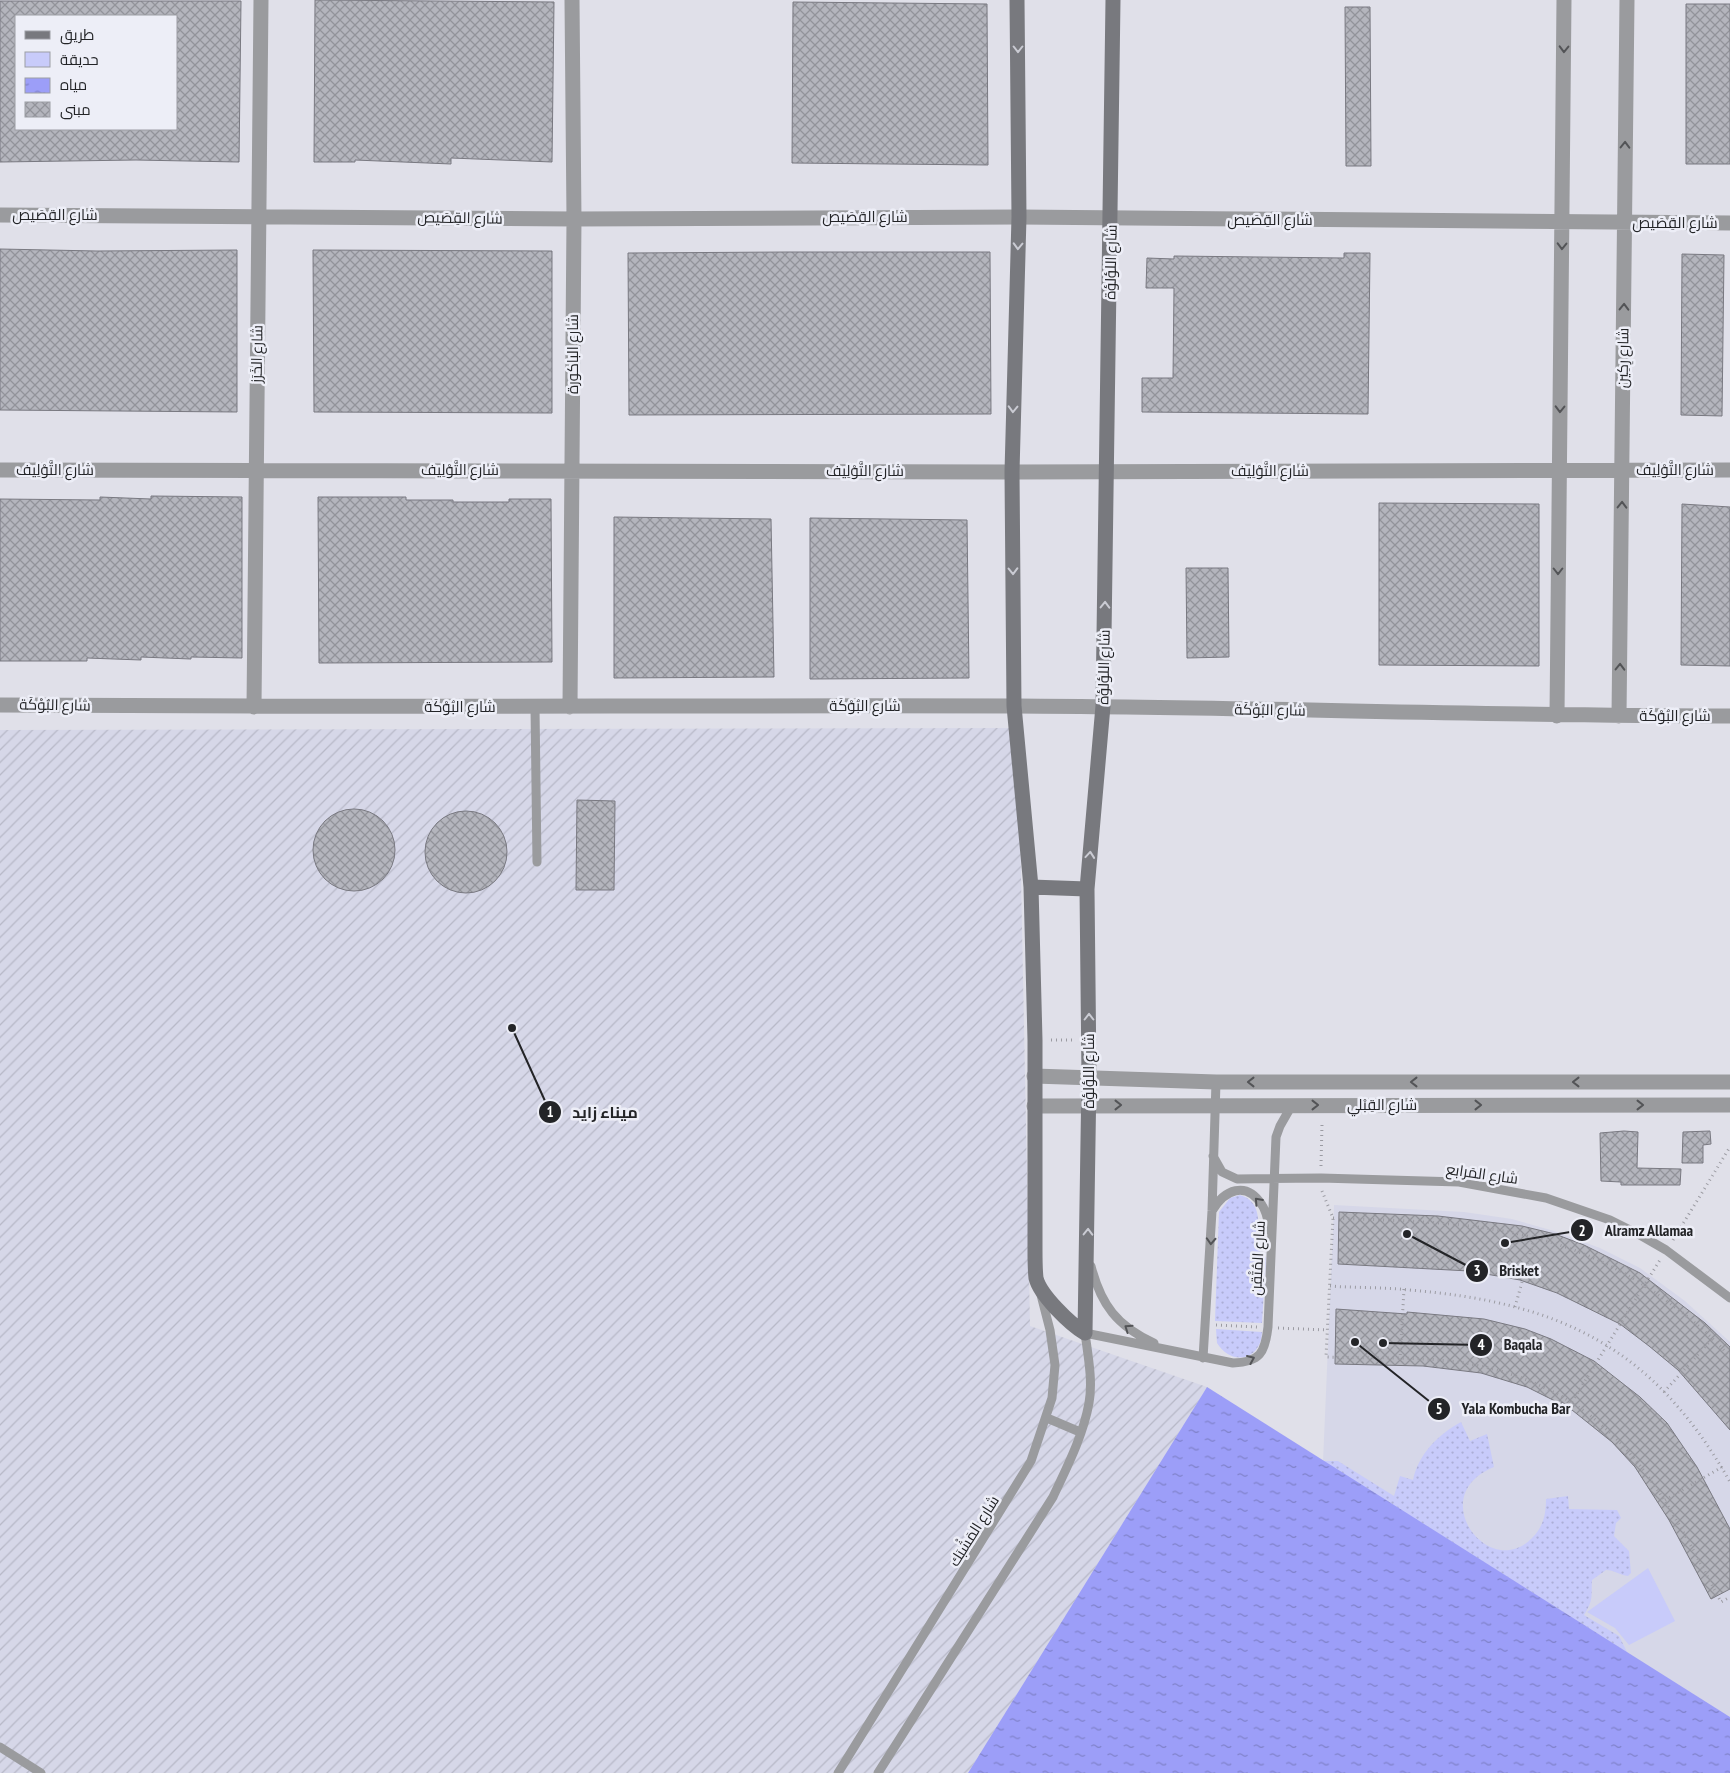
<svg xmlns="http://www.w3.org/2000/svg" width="1730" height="1773" font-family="'PT Sans Narrow',Cairo,sans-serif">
	<defs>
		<pattern id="industrial-furrows" width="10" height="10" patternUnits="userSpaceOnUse" patternTransform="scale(1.25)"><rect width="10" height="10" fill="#d6d7e8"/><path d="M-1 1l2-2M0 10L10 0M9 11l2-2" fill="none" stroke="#b7b8c7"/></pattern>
		<pattern id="grass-dots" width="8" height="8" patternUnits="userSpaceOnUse" patternTransform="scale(1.25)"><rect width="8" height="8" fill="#c8cbfa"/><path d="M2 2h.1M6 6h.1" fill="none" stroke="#acaed6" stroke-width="1.8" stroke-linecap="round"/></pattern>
		<pattern id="water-ripples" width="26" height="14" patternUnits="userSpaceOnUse" patternTransform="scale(1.25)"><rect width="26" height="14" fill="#9c9ef8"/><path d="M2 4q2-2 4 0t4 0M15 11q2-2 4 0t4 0" fill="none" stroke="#7f81c9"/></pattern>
		<pattern id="building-cross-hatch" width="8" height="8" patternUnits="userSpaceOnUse" patternTransform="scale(1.25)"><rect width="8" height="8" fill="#b4b5bd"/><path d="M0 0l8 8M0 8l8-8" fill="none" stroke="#92939a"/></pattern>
	</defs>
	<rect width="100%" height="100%" fill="#e0e0e9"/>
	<path fill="#d6d7e8" d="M1334,1205L1464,1212L1512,1219L1554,1231L1600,1248L1640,1268L1685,1301L1730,1342V1717L1323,1461Z"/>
	<path fill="url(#industrial-furrows)" d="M1018,728L1030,1326L1207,1387L968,1773H0V730Z"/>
	<path fill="url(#grass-dots)" d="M1240,1195C1264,1202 1258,1228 1257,1248L1266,1258L1262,1323L1215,1321L1219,1212L1230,1198Z
		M1216,1329L1262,1332C1261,1360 1232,1367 1217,1343Z
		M1461,1422L1470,1441L1487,1434L1494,1467C1423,1496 1490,1582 1532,1538C1543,1527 1546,1515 1546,1499L1568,1496L1569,1509L1617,1510L1621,1518L1616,1523L1614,1536L1629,1551L1631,1573L1628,1576C1620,1575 1614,1570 1606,1570L1592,1580C1591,1597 1594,1599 1584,1615L1619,1636L1627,1652L1323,1461H1338L1394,1496L1400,1476L1413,1480C1419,1453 1438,1435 1461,1422Z"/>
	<path fill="#c8cbfa" d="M1648,1568L1675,1621L1629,1645L1615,1628L1587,1612Z"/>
	<path fill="url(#water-ripples)" d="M1207,1387L1730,1717V1773H968Z"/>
	<path fill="url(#building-cross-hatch)" stroke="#797981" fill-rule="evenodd" d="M315,0L554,2L552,162L451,158V164L355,160V162H314Z
		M0,1H241L239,162L136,160L0,162ZM16,16H176V129H16Z
		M793,2L987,4L988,165L792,163Z
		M1686,4H1730V164H1686Z
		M1345,7H1370L1371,166H1346Z
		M0,249L97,251L237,250V412L0,410Z
		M313,250L552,251V413L314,412Z
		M787,252H990L991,414L629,415L628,253Z
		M1344,253H1370L1368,414L1142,412V378H1173L1174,288H1146L1147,258L1174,259V256L1344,258Z
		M1682,254L1724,255L1722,416L1681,415Z
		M151,496L242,497V658L191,657V659L141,657V660L87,658V661H0V499L100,500V497L151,499Z
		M318,497H406V500H453V502H509V499H551L552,662L319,663Z
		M1379,503L1539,504V666L1379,665Z
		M1682,504L1730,507V666L1681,665Z
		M614,517L771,519L774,677L614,678Z
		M810,518L967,520L969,678L810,679Z
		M1186,568H1228L1229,657L1187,658Z
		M577,800L615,801L614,890H576Z
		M313 850a41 41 0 1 1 82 0a41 41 0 1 1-82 0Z
		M425 852a41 41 0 1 1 82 0a41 41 0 1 1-82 0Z
		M1624,1131L1638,1132L1637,1168L1681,1169L1680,1185H1621V1182L1601,1181L1600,1133Z
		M1710,1131L1711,1144L1703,1145V1163H1682L1683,1132Z
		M1339,1212L1438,1216L1522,1226L1555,1234L1584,1245L1640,1273L1705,1323L1730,1347V1430L1678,1370L1649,1346L1620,1324L1557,1293L1520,1280L1469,1271L1338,1264Z
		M1336,1309L1407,1314V1312L1484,1319L1525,1329L1551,1339L1594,1361L1640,1397L1667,1423L1697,1467L1730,1529V1589L1711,1599L1669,1520L1635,1467L1612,1442L1562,1402L1561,1404L1527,1387L1481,1373L1423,1366L1335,1364Z"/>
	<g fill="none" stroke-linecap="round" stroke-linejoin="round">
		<path stroke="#9b9ba2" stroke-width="3" stroke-dasharray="1 4" stroke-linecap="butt" d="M1051,1040H1075
			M1321,1166L1322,1124
			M1322,1191L1333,1218L1326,1357C1378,1359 1435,1355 1485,1367C1619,1399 1662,1491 1721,1602L1730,1597
			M1333,1218C1460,1223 1561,1222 1668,1302C1690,1318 1712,1336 1730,1357
			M1673,1240L1730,1147
			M1330,1286C1356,1288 1383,1287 1409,1290C1559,1302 1654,1347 1730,1482
			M1515,1307L1535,1236
			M1216,1325L1257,1327
			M1278,1328L1328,1330
			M1400,1360L1404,1289
			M1664,1392L1712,1339
			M1572,1402L1660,1260
			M1665,1500L1722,1467"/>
		<path stroke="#9a9b9e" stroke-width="9" d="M535,707L537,862
			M1213,1156L1222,1172L1237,1179L1321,1178L1459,1182L1546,1198L1610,1220L1640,1235L1666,1250L1730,1298
			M1212,1211C1224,1190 1246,1180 1262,1205C1267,1212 1268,1222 1270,1231
			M1091,1266C1101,1305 1117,1326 1154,1343
			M1203,1358L1212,1211L1216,1082
			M1047,1418L1080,1432
			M0,1747L41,1773
			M838,1773L1031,1461L1052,1398L1055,1365L1050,1330L1041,1295
			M878,1773L1053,1497C1067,1467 1083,1436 1089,1403C1093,1381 1088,1356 1085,1333L1233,1363C1260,1362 1265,1353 1268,1327L1276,1137L1280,1126L1292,1105"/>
		<path stroke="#9a9b9e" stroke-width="15" d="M0,215L574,219L1019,217L1730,223
			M0,470L1012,472L1730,470
			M0,705C339,708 678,705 1017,706C1255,707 1492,716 1730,716
			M254,707L261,0
			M570,707L574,219L572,0
			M1557,716L1564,0
			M1619,716L1627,0
			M1034,1076L1216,1082H1730
			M1034,1106L1730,1105"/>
		<path stroke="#78797e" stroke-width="15" d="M1017,0L1019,217L1012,472L1014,706L1031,887L1035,1040V1250C1035,1259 1035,1269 1036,1278C1040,1295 1070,1324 1085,1333
			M1031,887L1087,889
			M1085,1333L1089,1077L1087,889L1103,706L1113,0"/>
	</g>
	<defs><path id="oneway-chevron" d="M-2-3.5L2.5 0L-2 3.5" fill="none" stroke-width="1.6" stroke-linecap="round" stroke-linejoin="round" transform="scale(1.25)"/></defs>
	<g stroke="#cacbd3">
		<use href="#oneway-chevron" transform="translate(1018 49) rotate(90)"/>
		<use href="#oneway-chevron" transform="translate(1018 246) rotate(92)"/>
		<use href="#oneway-chevron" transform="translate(1013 409) rotate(92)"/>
		<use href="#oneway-chevron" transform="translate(1013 571) rotate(89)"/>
		<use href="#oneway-chevron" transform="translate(1105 605) rotate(-89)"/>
		<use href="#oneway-chevron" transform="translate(1090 855) rotate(-85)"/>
		<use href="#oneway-chevron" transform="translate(1089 1017) rotate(-90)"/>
		<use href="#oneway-chevron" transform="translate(1088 1232) rotate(-89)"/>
	</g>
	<g stroke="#535457">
		<use href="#oneway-chevron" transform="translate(1564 49) rotate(91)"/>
		<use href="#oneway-chevron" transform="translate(1625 145) rotate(-89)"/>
		<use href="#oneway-chevron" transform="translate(1562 246) rotate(91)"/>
		<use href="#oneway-chevron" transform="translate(1624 307) rotate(-89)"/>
		<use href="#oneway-chevron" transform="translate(1560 409) rotate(91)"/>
		<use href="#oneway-chevron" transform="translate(1622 505) rotate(-89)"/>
		<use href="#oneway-chevron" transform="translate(1558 571) rotate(90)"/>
		<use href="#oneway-chevron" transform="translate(1620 667) rotate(-89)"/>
		<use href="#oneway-chevron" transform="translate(1251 1082) rotate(180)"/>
		<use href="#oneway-chevron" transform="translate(1414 1082) rotate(180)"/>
		<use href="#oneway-chevron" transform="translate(1576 1082) rotate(180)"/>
		<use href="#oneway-chevron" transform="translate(1118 1105)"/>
		<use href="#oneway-chevron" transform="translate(1315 1105)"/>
		<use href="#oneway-chevron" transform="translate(1478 1105)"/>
		<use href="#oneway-chevron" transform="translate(1640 1105)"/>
		<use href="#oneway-chevron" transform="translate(1258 1201) rotate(-132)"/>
		<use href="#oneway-chevron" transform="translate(1211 1241) rotate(93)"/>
		<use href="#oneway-chevron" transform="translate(1128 1328) rotate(-145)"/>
		<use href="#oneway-chevron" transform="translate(1251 1359) rotate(-23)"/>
	</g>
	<g text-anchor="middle" stroke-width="5" stroke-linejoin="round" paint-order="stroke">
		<g font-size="15" fill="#232427" stroke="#edeef7">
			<text x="55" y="220">شارع القِصَيص</text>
			<text x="865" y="222">شارع القِصَيص</text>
			<text transform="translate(460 218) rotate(1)" y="5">شارع القِصَيص</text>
			<text x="1270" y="225">شارع القِصَيص</text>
			<text x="1675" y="228">شارع القِصَيص</text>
			<text transform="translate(1111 262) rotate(-89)" y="5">شارع اللؤلؤة</text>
			<text transform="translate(257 354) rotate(-89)" y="5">شارع الخَرَز</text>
			<text transform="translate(573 354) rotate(-90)" y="5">شارع الباكورة</text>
			<text transform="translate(1623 358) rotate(-89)" y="5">شارع رِكِين</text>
			<text x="55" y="475">شارع التَّوْلِيف</text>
			<text x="460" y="475">شارع التَّوْلِيف</text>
			<text x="1675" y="475">شارع التَّوْلِيف</text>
			<text x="865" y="476">شارع التَّوْلِيف</text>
			<text x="1270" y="476">شارع التَّوْلِيف</text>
			<text transform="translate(1104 667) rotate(-89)" y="5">شارع اللؤلؤة</text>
			<text transform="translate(55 705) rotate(1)" y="5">شارع البُوْكَة</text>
			<text x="865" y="711">شارع البُوْكَة</text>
			<text x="460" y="712">شارع البُوْكَة</text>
			<text transform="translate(1270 710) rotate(1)" y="5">شارع البُوْكَة</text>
			<text x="1675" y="721">شارع البُوْكَة</text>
			<text transform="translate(1089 1071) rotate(-90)" y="5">شارع اللؤلؤة</text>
			<text x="1382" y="1110">شارع القِبْلي</text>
			<text transform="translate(1482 1174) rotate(8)" y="5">شارع المَرابع</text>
			<text transform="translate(1258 1258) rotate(-87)" y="5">شارع المُتْقِن</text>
			<text transform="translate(974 1531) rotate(-58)" y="5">شارع المَشْبَك</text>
		</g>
	</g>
	<path fill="none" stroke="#232427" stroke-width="2" d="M512 1028L550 1112M1505 1243L1582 1230M1407 1234L1477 1271M1383 1343L1481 1345M1355 1342L1439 1409"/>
	<g fill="#232427" stroke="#edeef7" stroke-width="2">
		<circle cx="512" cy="1028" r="5"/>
		<circle cx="1505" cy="1243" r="5"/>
		<circle cx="1407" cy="1234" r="5"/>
		<circle cx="1383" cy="1343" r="5"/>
		<circle cx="1355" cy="1342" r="5"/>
		<circle cx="550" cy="1112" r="12"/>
		<circle cx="1582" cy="1230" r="12"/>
		<circle cx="1477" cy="1271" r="12"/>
		<circle cx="1481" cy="1345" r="12"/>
		<circle cx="1439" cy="1409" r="12"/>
	</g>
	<g font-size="15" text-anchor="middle" font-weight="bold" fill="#fff">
		<text x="550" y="1117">1</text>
		<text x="1582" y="1236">2</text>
		<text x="1477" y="1276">3</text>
		<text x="1481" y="1350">4</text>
		<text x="1439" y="1414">5</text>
	</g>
	<g font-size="16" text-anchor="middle" font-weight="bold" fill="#232427" stroke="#edeef7" stroke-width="5" stroke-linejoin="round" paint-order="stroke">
		<text x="605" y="1118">ميناء زايد</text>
		<text x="1649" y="1236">Alramz Allamaa</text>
		<text x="1519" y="1276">Brisket</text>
		<text x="1523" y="1350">Baqala</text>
		<text x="1516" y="1414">Yala Kombucha Bar</text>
	</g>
	<rect x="15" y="15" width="162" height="115" fill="#edeef7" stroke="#9c9da4"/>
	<rect x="25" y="31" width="25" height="8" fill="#78797e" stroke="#9c9da4"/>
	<text x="60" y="40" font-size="15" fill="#232427">طريق</text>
	<rect x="25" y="52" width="25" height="15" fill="#c8cbfa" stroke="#9c9da4"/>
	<text x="60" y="65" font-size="15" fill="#232427">حديقة</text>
	<rect x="25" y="78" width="25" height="15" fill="url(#water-ripples)" stroke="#9c9da4"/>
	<text x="60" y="90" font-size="15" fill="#232427">مياه</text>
	<rect x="25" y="102" width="25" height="15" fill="url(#building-cross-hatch)" stroke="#9c9da4"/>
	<text x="60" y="115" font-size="15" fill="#232427">مبنى</text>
</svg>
